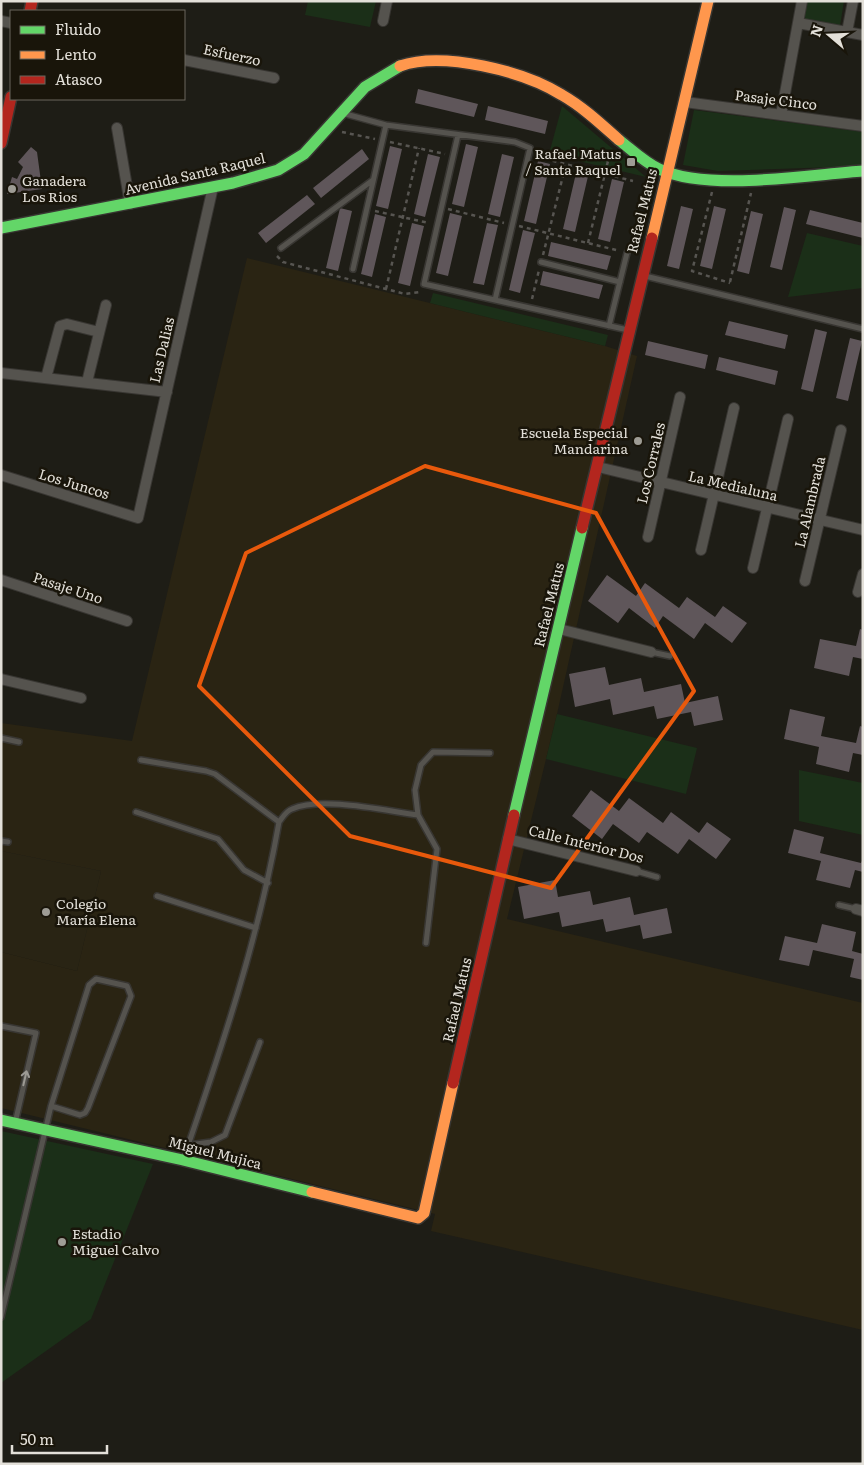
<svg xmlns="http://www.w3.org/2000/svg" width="864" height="1465" font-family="Literata,serif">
	<rect width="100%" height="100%" fill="#1e1d16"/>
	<path fill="#2a2413" d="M247,258L605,346L637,356L557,714L507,919L863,1003V1330L431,1231L435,1214L1,1108V952L77,971L101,871L1,851V723L132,741Z"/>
	<path fill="#292414" d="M1,851L101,871L77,971L1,952Z"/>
	<path fill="#1b2f18" d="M308,1H376L370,27L305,15Z
		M807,1H844L840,26L803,19Z
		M562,106L646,177L549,154Z
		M694,110L863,132V166L718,171L683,165Z
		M807,233L863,246V288L788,297Z
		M433,293L608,335L605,346L430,303Z
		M557,714L697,748L686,794L546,759Z
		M799,770L863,783V835L799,821Z
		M1,1131L153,1164L91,1319L1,1383Z"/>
	<path fill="#5f565a" d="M418,89L478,104L474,117L415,103Z
		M488,106L548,121L545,134L485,120Z
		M466,144L478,147L464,207L452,204Z
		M390,146L402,149L388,209L376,206Z
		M31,147L37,152L42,189L7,194L12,177L17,179L23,167L18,162Z
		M362,149L369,159L321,198L313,188Z
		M428,154L440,157L425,217L414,214Z
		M502,154L514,157L500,217L488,214Z
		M538,161L550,164L536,224L524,221Z
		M577,169L589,172L575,232L563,229Z
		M612,179L624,182L610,242L598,239Z
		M307,195L315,204L266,243L258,233Z
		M681,206L693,209L679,269L667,266Z
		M714,206L726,209L712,269L700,266Z
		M784,207L796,210L782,270L770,267Z
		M340,208L352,211L338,271L326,268Z
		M810,210L863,223V238L806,224Z
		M751,211L763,214L749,274L737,271Z
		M450,213L462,216L448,276L436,273Z
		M375,214L386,217L372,277L361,274Z
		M412,223L424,226L410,286L398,283Z
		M487,223L498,225L484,285L473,283Z
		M523,230L535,233L520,293L509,290Z
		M551,242L611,256L607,270L548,256Z
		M543,271L603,285L599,299L540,285Z
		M729,321L788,335L785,349L725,335Z
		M815,329L827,332L813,392L801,389Z
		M850,338L862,341L848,401L836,398Z
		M648,341L708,355L705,369L645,355Z
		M719,357L778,371L775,385L716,370Z
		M607,575L636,596L645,583L679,608L687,597L715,617L723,606L747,623L732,643L705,623L694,639L663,616L655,628L629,608L618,623L588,601Z
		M860,629L863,630V659L853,657L849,676L814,668L820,639L856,646Z
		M605,667L609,685L641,678L644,692L681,684L685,703L718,696L723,720L694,726L691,712L657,719L654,706L613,715L610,699L575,707L569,674Z
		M790,709L825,717L821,736L856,743L860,726L863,727V755L853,753L849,772L816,764L819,747L784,739Z
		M591,790L619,811L629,798L663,823L671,812L699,833L707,822L731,839L716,859L689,839L678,854L647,832L639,843L613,824L602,839L572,816Z
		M794,829L824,837L820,853L861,863L863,859V872L855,870L850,888L816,880L821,861L788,853Z
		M555,880L558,897L590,891L593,905L630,897L634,915L667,908L672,933L643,939L640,925L606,932L603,919L562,927L559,912L524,919L518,887Z
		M822,924L856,932L852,951L863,954V980L850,977L854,959L813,950L809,966L779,960L785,936L817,943Z"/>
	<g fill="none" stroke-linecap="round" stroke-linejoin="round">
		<defs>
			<path id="lane" d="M342,113L386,125L515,142L530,148L495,300
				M458,135L424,284L628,330
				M281,248L373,180
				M541,262L620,282
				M353,269L386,125
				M645,276L863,329
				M609,326L627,253
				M651,652L670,656
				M1,738L19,742
				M141,760L206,771L215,774L279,822
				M136,812L218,839L244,870L268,883
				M1,841L8,842
				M636,871L657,877
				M157,896L256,928
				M839,905L856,909
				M426,943L437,849L418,815L415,790L421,765L433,752L490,753
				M96,979L127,986L131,996L88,1108L85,1113L80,1115L51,1106L89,985Z
				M1,1026L36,1033L15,1123
				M189,1145L211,1142L225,1135L260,1042
				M183,1160C221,1050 259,937 279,822C283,817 286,811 292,809C322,796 386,811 418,815
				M1,1317L51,1106"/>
			<path id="street" d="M1,21L11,23
				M383,21L387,1
				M798,23L863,35
				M847,32L853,1
				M184,60L274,78
				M685,102L863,126
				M781,115L802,1
				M117,128L130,204
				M1,373L167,392
				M46,378L60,326L67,324L99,332
				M87,382L106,305
				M598,467L863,530
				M1,475L138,518L213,187
				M648,537L680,397
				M701,550L734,408
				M753,568L788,419
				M1,580L127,621
				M805,581L841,430
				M858,592L863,574
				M559,629L651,652
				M1,679L81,698
				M508,839L636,871
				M856,909L863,911"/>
			<path id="fast" d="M619,140C632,150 644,162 659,169C709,192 807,175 863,171
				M1,228L233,183L278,170L304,154L365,87L400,66
				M514,815L582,528
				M1,1120L183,1160L312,1192"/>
			<path id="slow" d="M400,66C443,51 524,71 562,95C583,107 601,124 619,140
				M652,238L708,1
				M312,1192L418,1218L424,1213L453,1083"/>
			<path id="jam" d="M30,11L32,1
				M1,143L11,97
				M582,528L652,238
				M453,1083L514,815"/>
		</defs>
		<use href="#lane" stroke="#383632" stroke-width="8"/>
		<use href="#street" stroke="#383632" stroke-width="12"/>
		<use href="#fast" stroke="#383632" stroke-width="14"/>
		<use href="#slow" stroke="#383632" stroke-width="14"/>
		<use href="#jam" stroke="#383632" stroke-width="14"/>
		<path stroke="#575551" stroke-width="2.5" stroke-dasharray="4 4" stroke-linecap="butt" d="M342,132L375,139
			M390,142L445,154
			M537,157L633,181
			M712,192L692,271L730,283
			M448,209L504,223
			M375,211L429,223
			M519,226L620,251
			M588,243L608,161L614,151
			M543,255L566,164
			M277,256L283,262L405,294L420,292
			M730,282L751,193
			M386,289L419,148
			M532,299L539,270"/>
		<use href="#lane" stroke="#55534e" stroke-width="5"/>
		<use href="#street" stroke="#55534e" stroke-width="10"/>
		<use href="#fast" stroke="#63d668" stroke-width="11"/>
		<use href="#slow" stroke="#ff974d" stroke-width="11"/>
		<use href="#jam" stroke="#b3261e" stroke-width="11"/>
	</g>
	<defs><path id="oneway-shaft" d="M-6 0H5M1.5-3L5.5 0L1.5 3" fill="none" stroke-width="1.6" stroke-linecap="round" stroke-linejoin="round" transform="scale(1.25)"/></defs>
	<use stroke="#9c9a94" href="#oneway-shaft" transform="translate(25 1078) rotate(-77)"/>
	<path fill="none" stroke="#e8590c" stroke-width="4" stroke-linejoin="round" d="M425,466L596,513L694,691L551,888L350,836L199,686L246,553Z"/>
	<g fill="#9e9c95" stroke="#19150a" stroke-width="2">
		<rect x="626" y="157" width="10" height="10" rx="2.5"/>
		<circle cx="12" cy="189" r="5"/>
		<circle cx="638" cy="441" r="5"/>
		<circle cx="46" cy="912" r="5"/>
		<circle cx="62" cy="1242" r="5"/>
	</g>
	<g text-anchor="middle" stroke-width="5" stroke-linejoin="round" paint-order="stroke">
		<g font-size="14" fill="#e3e0d9" stroke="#19150a">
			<text transform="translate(232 55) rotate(12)" y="5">Esfuerzo</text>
			<text transform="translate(776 100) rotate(7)" y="5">Pasaje Cinco</text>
			<text transform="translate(195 174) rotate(-13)" y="5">Avenida Santa Raquel</text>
			<text transform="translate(642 211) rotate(-76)" y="5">Rafael Matus</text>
			<text transform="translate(162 350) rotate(-77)" y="5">Las Dalias</text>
			<text transform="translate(651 463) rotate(-77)" y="5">Los Corrales</text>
			<text transform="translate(74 484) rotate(17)" y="5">Los Juncos</text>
			<text transform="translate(733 486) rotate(13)" y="5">La Medialuna</text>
			<text transform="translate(810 502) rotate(-77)" y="5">La Alambrada</text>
			<text transform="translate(68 588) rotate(18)" y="5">Pasaje Uno</text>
			<text transform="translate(549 605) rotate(-76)" y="5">Rafael Matus</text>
			<text transform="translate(586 844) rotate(14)" y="5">Calle Interior Dos</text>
			<text transform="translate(457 1000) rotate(-77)" y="5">Rafael Matus</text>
			<text transform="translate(215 1153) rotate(14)" y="5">Miguel Mujica</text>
		</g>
		<g font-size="14" fill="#e3e0d9" stroke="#19150a" text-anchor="start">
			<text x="621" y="159" text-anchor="end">Rafael Matus<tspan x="621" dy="16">/ Santa Raquel</tspan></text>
			<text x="22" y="186">Ganadera<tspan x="22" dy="16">Los Rios</tspan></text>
			<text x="628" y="438" text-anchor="end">Escuela Especial<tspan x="628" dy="16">Mandarina</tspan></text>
			<text x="56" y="909">Colegio<tspan x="56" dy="16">María Elena</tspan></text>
			<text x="72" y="1239">Estadio<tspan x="72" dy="16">Miguel Calvo</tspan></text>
		</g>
	</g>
	<rect width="864" height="1465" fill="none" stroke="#e3e0d9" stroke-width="5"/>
	<rect x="10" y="10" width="175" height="90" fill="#19150a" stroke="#6a665d"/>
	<rect x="20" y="26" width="25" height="8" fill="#63d668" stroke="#6a665d"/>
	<text x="55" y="35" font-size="15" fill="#e3e0d9">Fluido</text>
	<rect x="20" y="51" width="25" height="8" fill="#ff974d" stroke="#6a665d"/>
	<text x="55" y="60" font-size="15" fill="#e3e0d9">Lento</text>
	<rect x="20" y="76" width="25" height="8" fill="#b3261e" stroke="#6a665d"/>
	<text x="55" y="85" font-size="15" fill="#e3e0d9">Atasco</text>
	<g transform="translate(829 35) rotate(289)" stroke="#19150a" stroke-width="4" paint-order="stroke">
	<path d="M0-4L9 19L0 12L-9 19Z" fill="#e3e0d9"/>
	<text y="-8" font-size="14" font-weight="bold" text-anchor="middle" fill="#e3e0d9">N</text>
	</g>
	<path d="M12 1445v8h95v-8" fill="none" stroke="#e3e0d9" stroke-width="2.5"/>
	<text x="20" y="1445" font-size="15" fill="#e3e0d9" stroke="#19150a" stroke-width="4" paint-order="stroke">50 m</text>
</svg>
